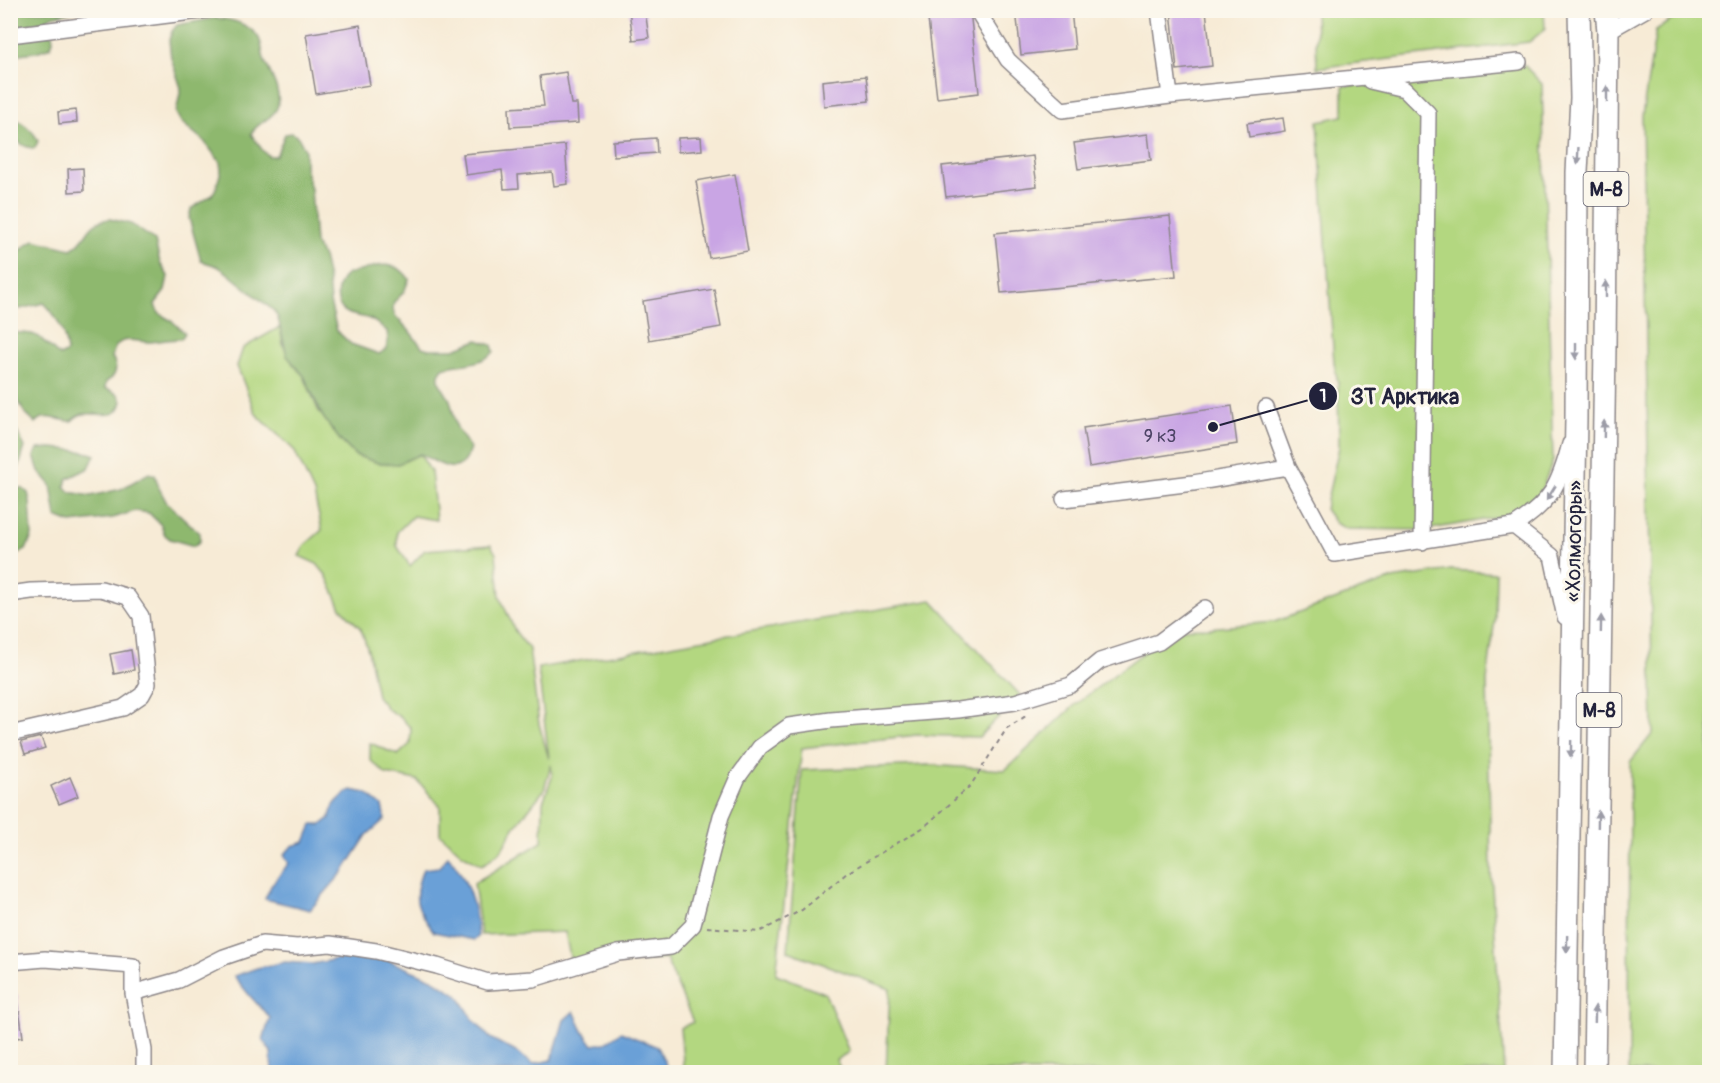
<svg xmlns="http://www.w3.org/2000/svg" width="1720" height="1083" font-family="Pangolin,sans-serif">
	<rect width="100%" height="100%" fill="#fbf7ec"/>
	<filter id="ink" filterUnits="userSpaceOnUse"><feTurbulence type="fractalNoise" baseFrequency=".0167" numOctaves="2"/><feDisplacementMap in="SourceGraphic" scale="12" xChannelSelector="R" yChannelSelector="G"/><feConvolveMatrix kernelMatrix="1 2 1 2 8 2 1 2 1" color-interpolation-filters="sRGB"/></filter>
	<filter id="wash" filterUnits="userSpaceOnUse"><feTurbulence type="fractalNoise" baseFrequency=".008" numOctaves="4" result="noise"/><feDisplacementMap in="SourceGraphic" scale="24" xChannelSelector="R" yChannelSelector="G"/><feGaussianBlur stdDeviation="1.35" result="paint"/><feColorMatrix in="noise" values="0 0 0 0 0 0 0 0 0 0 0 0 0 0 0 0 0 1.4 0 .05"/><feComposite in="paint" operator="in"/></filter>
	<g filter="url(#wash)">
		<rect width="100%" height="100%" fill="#f7ebd6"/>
		<path fill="#b3d780" stroke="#6a7c5e" stroke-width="1.5" d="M1687,10L1710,11L1709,1072H1629L1630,762L1653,733L1642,116L1656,30Z
			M1315,11H1544L1545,29L1529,42L1317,68Z
			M1525,66L1542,84L1553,460L1539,497L1523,513L1425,530L1347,529L1335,523L1325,509L1339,447L1338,383L1334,363L1318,121L1343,116V86Z
			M280,327L283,345L293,364L304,376L318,410L340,440L355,455L378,463L405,461L420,454L431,472L436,520L413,516L397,532V546L410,566L425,550L491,545L496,554L500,597L515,631L529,649L539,724L549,759L538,668L932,600L1020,695L979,737L917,735L802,748L776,974L825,993L849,1052L836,1060L842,1072H684L680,1028L693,1022L666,959L572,967L565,932L481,935L474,883L542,842L543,802L552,777L551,765L544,790L514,828L501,851L482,865L462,854L440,834V806L417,780L386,774L370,760V743L398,755L410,744L411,728L400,717L387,709L377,696L368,650L361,629L341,608L326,575L317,564L299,556L305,545L322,530L314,493L294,450L256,414L237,366L243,348Z
			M1451,570L1496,573L1495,618L1487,681L1491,871L1504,1072H886L890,989L788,951L802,770L928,765L1005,770L1076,704L1174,629L1208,628L1274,622L1392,579Z"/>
		<path fill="#8eb86e" stroke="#586d54" stroke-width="1.5" d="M11,11H76L51,16L46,21L11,29Z
			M216,18C230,19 245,23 255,33C263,41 261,50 264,59C269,72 283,93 277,108C272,120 257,122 251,134L263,151L269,156H276L285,134L292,133L298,137L305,150V167L311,189L315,243L323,257L328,279L330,302L337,331L351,344L379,354L386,349L388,340L387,331C382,328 377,323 372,320C362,315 349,317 342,309C334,300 337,282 346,275C351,272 358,272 364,270C381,263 398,262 409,279L404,292L394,302L393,309L395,316L407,328L422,347L429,349H454L478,340L492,345L494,352C480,366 460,363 443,368L439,374V382L450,400L457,428L470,448C460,482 440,463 420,454L398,464L378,463L355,455L340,440L323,417L304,376L287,356L278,318L274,311L226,272L217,266L201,261L189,218L191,209L212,195L216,188L221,171L220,162L204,141L181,122L176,113L181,88L171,58L169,40L172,31L177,25Z
			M52,33L53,40L51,47L36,52L11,55V41Z
			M11,116C22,123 33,129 38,141L35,148C23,148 18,142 11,133Z
			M110,219L131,224L150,237L155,241L160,263L168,276L165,291L155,304C157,316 164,315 173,322C177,325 181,330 185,333L181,339C170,339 161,341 151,342C134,342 117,332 112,357C118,367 117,376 106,382L105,388L118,394L122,401C116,429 87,402 72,421C58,421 45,412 35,423C7,399 10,366 11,332L32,334L39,337L60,356L67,352C65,333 58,317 44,303L20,309L11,306C10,277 5,257 34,240L71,249C90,239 85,221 110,219Z
			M11,415L15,428L25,447L19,467L11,476Z
			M52,448C68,450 81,449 95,455L89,468L67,479L65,486L70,492L91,496L121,489L149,473L155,475L159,488L167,503L200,533V541L194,546L170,539L164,534L161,525L149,513L135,511L113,518L71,523L56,517L51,485L39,471L34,456L38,449Z
			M22,488L28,493L30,501L32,536L26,550L11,557V489Z"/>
		<path fill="#6aa0d7" stroke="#466189" stroke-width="1.5" d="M351,790L366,793L382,806L385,819L367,835L343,872L310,910L265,899L271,886L289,863L284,855L292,846L305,842L312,825H321L330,818C332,803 339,799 351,790Z
			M448,856C468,878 476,907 478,937L474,940L434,932C416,907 411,899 423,869L439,867Z
			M357,955L385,959L432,979L458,995L473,1019L490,1038L516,1052L533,1064L552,1060L564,1020L574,1011L583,1031L593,1045L605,1043L621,1032L658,1047L669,1072H272L271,1052L263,1040L270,1018L250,996L234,976L257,968L285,962L312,964Z"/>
		<g id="blocks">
			<path fill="#c9a5e4" d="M629,10H645L649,38L633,40Z
				M927,10H970L979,93L937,98Z
				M1016,10H1071L1075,49L1021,55Z
				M1171,10H1206L1212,66L1177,70Z
				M360,25L370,85L316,94L306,34Z
				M566,72L571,104H577L578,123L510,127L509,108L544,106L540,76Z
				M866,76L869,101L824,106L822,81Z
				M76,110L77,122L59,124L58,112Z
				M1283,118L1285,131L1249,137L1247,123Z
				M1148,134L1151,160L1078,169L1074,143Z
				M701,137L702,150L678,152V138Z
				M656,138L657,153L614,156L613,141Z
				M565,145L568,184L554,186L552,172L518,175L519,188L504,189L502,170L466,175L463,154Z
				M1033,156L1037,186L946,197L942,166Z
				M83,168L84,191L69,192L68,169Z
				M735,174L748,251L709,258L696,181Z
				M1170,216L1176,276L1001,293L995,233Z
				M714,289L721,327L649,340L643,301Z
				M1232,406L1237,444L1089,467L1083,428Z
				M131,650L134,670L114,674L110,654Z
				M41,737L45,748L25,754L21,742Z
				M70,777L78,796L59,804L51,786Z
				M17,994L23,1037L10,1039V995Z"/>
		</g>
	</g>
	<g filter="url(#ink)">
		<use href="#blocks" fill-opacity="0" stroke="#8c8688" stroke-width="1.5"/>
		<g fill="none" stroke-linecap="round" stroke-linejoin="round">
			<defs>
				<path id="minor" d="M980,10V15L1008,60L1062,110L1170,96L1519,62
					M1159,10L1170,96
					M1608,31L1645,10
					M10,35L208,10
					M1370,81L1404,89L1428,113L1422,542
					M1266,408L1288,467
					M1064,499L1193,483L1288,467L1335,554L1514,526C1551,502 1559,486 1570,444
					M1514,526L1552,556L1565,617
					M10,594L31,591L101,589L128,597L141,616L148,684L142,695L123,708L10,734
					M10,962L45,959L133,966V993
					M144,1072V1050L133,993L179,980L224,957L262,944L297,947L330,944L376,951L437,966L488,982L533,979L618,953L671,947L693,925L721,816L738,777L760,747L789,726L831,720L958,710L1015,702L1071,685L1100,661L1159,642L1205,608"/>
				<path id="highway" d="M1565,1072L1576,418L1577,172L1581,98L1579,10
					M1594,1072L1605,347L1608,31L1606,10"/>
			</defs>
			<use href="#minor" stroke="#8c8688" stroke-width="18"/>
			<use href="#highway" stroke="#8c8688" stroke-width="24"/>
			<path stroke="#8c8688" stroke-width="2" stroke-dasharray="4.5 4.5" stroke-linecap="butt" d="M707,927L759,932L802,910L847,873L924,827L971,785L1007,728L1029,714
				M10,1061L26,1072"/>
			<use href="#minor" stroke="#fff" stroke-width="15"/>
			<use href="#highway" stroke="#fff" stroke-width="21"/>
		</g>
		<defs><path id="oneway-solid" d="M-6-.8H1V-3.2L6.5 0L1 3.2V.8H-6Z" transform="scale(1.5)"/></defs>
		<g fill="#9c9ca7">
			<use href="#oneway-solid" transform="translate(1607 94) rotate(-90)"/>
			<use href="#oneway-solid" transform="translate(1578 156) rotate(93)"/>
			<use href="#oneway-solid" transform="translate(1606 289) rotate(-90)"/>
			<use href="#oneway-solid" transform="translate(1576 351) rotate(90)"/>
			<use href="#oneway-solid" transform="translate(1604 429) rotate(-89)"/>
			<use href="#oneway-solid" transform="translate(1551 493) rotate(122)"/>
			<use href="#oneway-solid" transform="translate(1601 624) rotate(-89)"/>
			<use href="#oneway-solid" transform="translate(1571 749) rotate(91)"/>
			<use href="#oneway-solid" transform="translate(1598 819) rotate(-89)"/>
			<use href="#oneway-solid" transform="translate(1567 944) rotate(91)"/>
			<use href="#oneway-solid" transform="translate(1595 1014) rotate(-89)"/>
		</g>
	</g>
	<g text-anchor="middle" stroke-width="6" stroke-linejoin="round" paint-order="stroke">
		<g font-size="18" fill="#4c4365">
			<text x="1160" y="442">9 к3</text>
		</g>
		<g fill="#fbf7ec" stroke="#636270" stroke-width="1.5">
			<rect x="1583.5" y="172" width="45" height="34" rx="4.5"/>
			<rect x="1576.5" y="693" width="45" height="34" rx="4.5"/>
		</g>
		<g font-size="20" font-weight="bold" fill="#22223b">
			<text x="1606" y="196">М-8</text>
			<text x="1599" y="717">М-8</text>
		</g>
		<g font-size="21" fill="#22223b" stroke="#fbf7ec">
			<text transform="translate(1574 541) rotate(-89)" y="7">«Холмогоры»</text>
		</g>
	</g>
	<path fill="none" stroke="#22223b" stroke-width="2" d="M1213 427L1323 396"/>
	<g fill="#22223b" stroke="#fbf7ec" stroke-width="2">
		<circle cx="1213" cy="427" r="6"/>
		<circle cx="1323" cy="396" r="15"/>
	</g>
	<g font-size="18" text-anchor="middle" font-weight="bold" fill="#fff">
		<text x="1323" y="402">1</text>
	</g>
	<g font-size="22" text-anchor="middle" font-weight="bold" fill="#22223b" stroke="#fbf7ec" stroke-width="6" stroke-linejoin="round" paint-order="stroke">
		<text x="1405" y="404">ЗТ Арктика</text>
	</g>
	<rect width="1720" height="1083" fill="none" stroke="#fbf7ec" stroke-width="36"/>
</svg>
